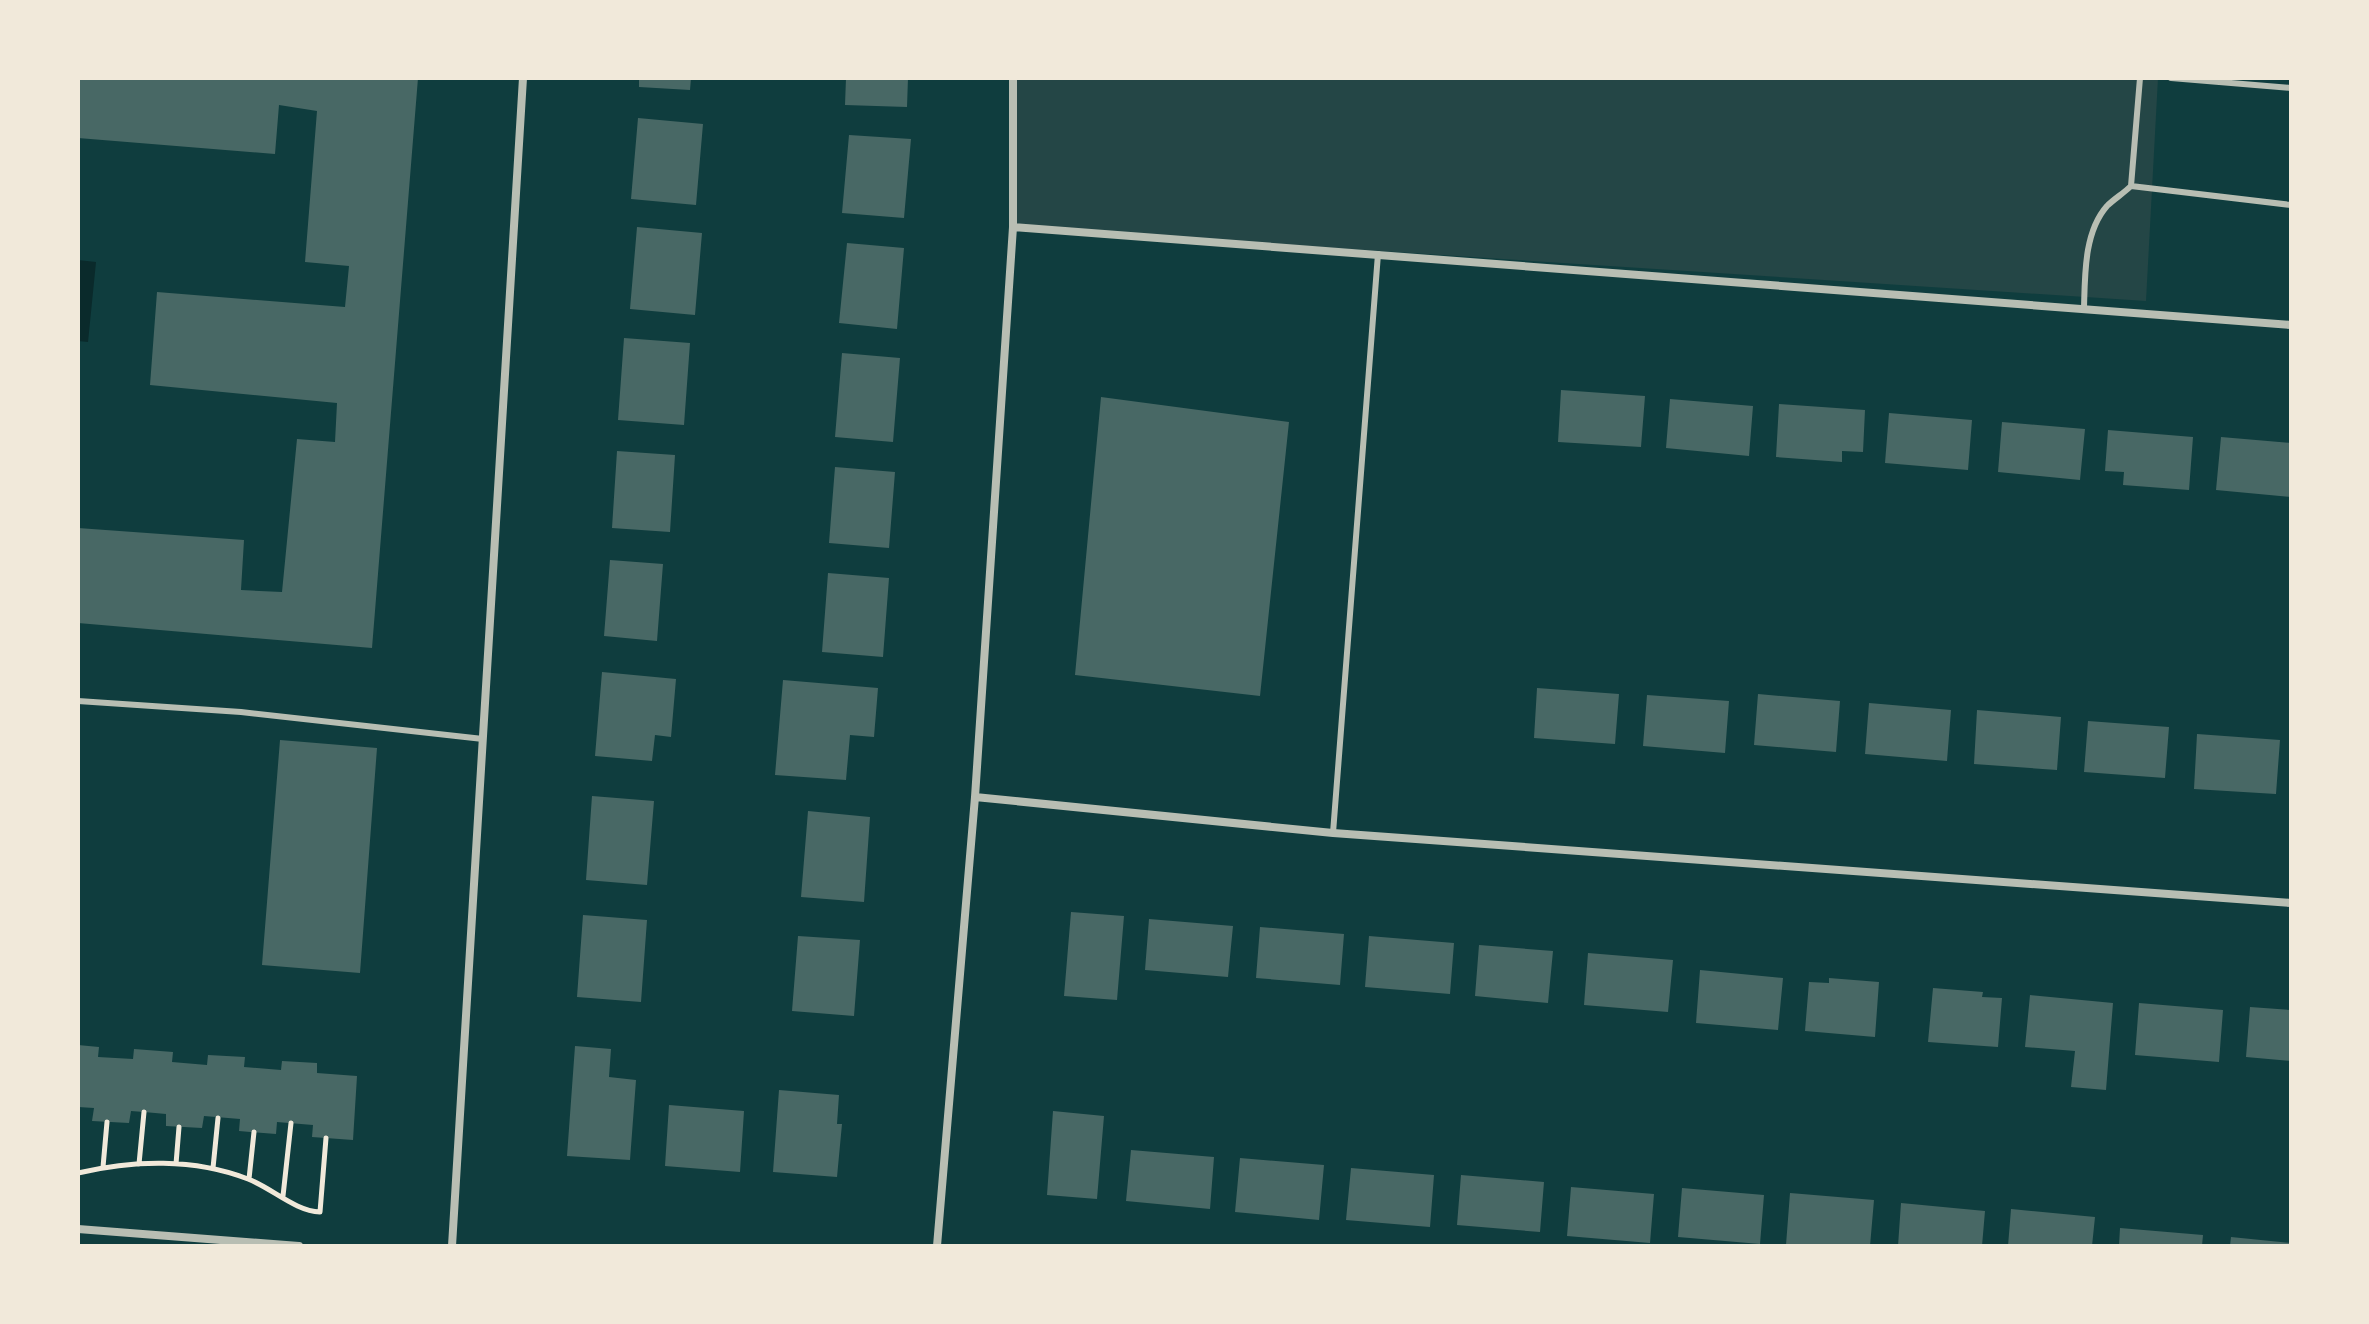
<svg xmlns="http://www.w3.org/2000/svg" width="2369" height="1324" font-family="'Noto Sans',sans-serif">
	<rect width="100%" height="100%" fill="#0f3d3e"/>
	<path fill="#244646" d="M1015,78H2158L2146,301L1013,227Z"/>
	<path fill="#0a2a2b" d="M78,260L96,262L88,342L78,341Z"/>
	<path fill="#486865" d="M78,78H418L372,648L78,623V528L244,540L241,590L282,592L297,439L335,442L337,403L150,385L157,292L345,307L349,266L305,262L317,111L279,105L275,154L78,138Z
		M639,78H691L690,90L639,87Z
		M846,78H908L907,107L845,105Z
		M638,118L703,124L696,205L631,199Z
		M849,135L911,139L904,218L842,213Z
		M637,227L702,233L695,315L630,309Z
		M847,243L904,248L897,329L839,323Z
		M624,338L690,343L684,425L618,420Z
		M842,353L900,358L893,442L835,437Z
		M1561,390L1645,396L1641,447L1558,442Z
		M1101,397L1289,422L1260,696L1075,675Z
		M1670,399L1753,406L1749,456L1666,448Z
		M1779,404L1865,410L1863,452L1842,451V462L1776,457Z
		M1889,413L1972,420L1968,470L1885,463Z
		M2002,422L2085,429L2080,480L1998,472Z
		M2108,430L2193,437L2189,490L2123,485L2124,472L2105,471Z
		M2221,437L2291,443V497L2216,490Z
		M617,451L675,455L670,532L612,528Z
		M835,467L895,472L889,548L829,543Z
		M610,560L663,564L657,641L604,636Z
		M828,573L889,578L883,657L822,652Z
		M602,672L676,679L671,737L655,735L652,761L595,756Z
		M783,680L878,688L874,737L850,735L846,780L775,775Z
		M1537,688L1619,694L1615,744L1534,738Z
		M1758,694L1840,701L1836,752L1754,745Z
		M1647,695L1729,701L1725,753L1643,746Z
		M1869,703L1951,710L1947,761L1865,754Z
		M1977,710L2061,717L2057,770L1974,764Z
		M2088,721L2169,727L2165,778L2084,772Z
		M2197,734L2280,740L2276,794L2194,789Z
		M280,740L377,748L360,973L262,965Z
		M592,796L654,801L647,885L586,880Z
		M808,811L870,817L864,902L801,897Z
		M1071,912L1124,916L1117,1000L1064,996Z
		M583,915L647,920L641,1002L577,997Z
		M1149,919L1233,926L1228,977L1145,970Z
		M1260,927L1344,934L1340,985L1256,978Z
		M798,936L860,940L854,1016L792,1011Z
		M1369,936L1454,943L1450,994L1365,987Z
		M1479,945L1553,951L1548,1003L1475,996Z
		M1588,953L1673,960L1668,1012L1584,1005Z
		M1700,970L1783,978L1778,1030L1696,1023Z
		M1829,978L1879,982L1875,1037L1805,1031L1809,982L1829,983Z
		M1933,988L1983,992L1982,997L2002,998L1998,1047L1928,1042Z
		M2030,995L2113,1003L2106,1090L2071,1087L2075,1051L2025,1047Z
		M2139,1003L2223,1010L2219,1062L2135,1055Z
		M2250,1007L2291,1010V1061L2246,1057Z
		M78,1045L99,1047L98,1057L133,1059L134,1049L173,1052L172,1062L207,1065L208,1055L245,1057L244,1067L281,1070L282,1061L317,1063V1073L357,1076L353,1140L312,1137L313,1125L277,1122L276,1134L239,1131L240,1119L204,1116L202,1128L166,1126V1114L144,1112L131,1111L129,1123L92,1121L94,1108L78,1107Z
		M575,1046L611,1049L609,1077L636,1080L630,1160L567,1156Z
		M779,1090L839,1095L837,1124H842L837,1177L773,1172Z
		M669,1105L744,1111L740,1172L665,1166Z
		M1053,1111L1104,1116L1097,1199L1047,1195Z
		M1131,1150L1214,1157L1210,1209L1126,1201Z
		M1240,1158L1324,1165L1319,1220L1235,1212Z
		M1351,1168L1434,1175L1430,1227L1346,1220Z
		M1461,1175L1544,1182L1540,1232L1457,1225Z
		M1571,1187L1654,1194L1650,1243L1567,1236Z
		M1682,1188L1764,1195L1760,1244L1678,1237Z
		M1790,1193L1874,1200L1870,1246L1786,1245Z
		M1901,1203L1985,1211L1982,1246H1898Z
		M2011,1209L2095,1217L2092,1246H2008Z
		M2120,1228L2203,1235L2202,1246H2119Z
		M2231,1237L2291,1243V1246H2230Z"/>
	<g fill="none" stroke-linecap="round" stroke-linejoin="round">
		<path stroke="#f1e9da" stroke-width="5" d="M139,1164L144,1112
			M176,1164L179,1127
			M103,1167L107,1122
			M213,1168L218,1118
			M78,1173C133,1160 194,1158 248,1179C272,1188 295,1211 320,1212L326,1138
			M249,1179L254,1132
			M283,1196L291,1123"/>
		<path stroke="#b8beb3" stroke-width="6" d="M2140,78L2131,186L2291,205
			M2171,78L2291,88
			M2084,308C2085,275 2084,232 2107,206C2114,199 2124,193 2131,186
			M78,701L241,712L483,739
			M1333,833L1378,254"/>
		<path stroke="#b8beb3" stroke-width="8" d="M1013,227L2291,325
			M975,797L1333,833L2291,903
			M78,1229L299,1246
			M452,1246L523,78
			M937,1246L975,797L1013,227V78"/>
	</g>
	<rect width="2369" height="1324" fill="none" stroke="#f1e9da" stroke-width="160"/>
</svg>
